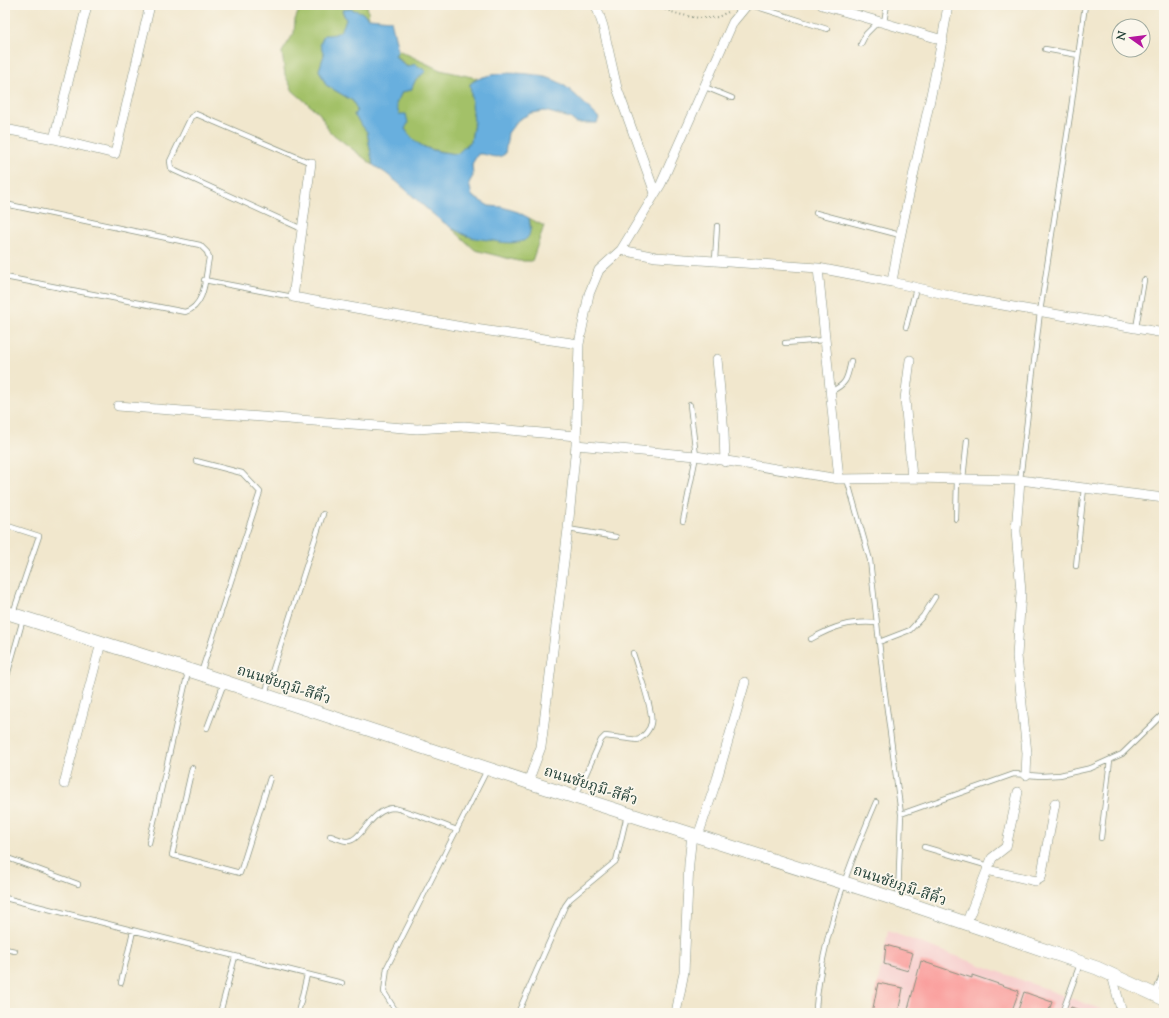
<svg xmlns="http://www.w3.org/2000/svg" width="1169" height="1018" font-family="'Sorts Mill Goudy','Noto Serif Thai',serif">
	<rect width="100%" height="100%" fill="#fbf7ec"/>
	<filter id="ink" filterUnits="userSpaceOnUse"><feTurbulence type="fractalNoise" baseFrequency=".025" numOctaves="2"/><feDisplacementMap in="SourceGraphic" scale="8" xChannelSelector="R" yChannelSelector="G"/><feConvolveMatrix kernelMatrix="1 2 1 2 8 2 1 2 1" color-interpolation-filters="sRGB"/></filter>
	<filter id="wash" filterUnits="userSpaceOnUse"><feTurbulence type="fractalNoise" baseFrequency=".012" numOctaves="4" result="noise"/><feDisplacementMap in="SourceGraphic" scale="16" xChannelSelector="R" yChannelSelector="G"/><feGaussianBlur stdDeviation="0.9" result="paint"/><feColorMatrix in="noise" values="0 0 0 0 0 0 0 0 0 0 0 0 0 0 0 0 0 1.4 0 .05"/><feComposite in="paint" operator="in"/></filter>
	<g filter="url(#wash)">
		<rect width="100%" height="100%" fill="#f1e7cd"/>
		<path fill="#f7d0cf" d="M888,931L1111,1013H872Z"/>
		<path fill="#a3c168" stroke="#617f4e" d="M301,5H367L369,18C360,11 353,8 342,11L346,20C341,33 338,35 325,36L324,55L319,70L326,85L353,101L357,110L354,115L367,132L373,165L329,131L320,114L293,91L285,75L282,52L294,33L295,20Z
			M398,50L440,70L477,78L470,84L474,122L471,141L457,154C418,149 406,142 396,104L402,92L411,90L415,81L408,67L395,55Z
			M529,218L544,226L532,261H518L475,250L448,225L466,236L531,229Z"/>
		<path fill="#67afde" stroke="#437689" d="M350,9L361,12L369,18L391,20L398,50L395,56L407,67L415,64L426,71L415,81L411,90L402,92L396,104L399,114H406L408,123L405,129C419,150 433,151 457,154L471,141L474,122L470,84C488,68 542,71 562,84C575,93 587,107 599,118L597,123H576L570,118L545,111L531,113L518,120L508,133L505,154C495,161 488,153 478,154L472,164L473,176L469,183L472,196L489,206L502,207L518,212L529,218C531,229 532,240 519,242C508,244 499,242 489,240C481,239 472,238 465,235C429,219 407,184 373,165L367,132L354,115L357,110L353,101L326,85L319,70L324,55L320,44L324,35C338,35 341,33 346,20L342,10Z"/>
		<g id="blocks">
			<path fill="#fa9f9d" d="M886,945L913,953L908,971L884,964Z
				M921,961L972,978V975L1019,991L1011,1013H907Z
				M878,983L903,988L898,1013H872Z
				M1024,992L1052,1002L1048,1013H1017Z
				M1071,1007L1087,1013H1069Z"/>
		</g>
	</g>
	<g filter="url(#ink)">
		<use href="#blocks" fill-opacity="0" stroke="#889280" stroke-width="1"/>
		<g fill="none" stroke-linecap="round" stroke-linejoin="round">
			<defs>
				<path id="service" d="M751,5L827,29
					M884,22L887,5
					M861,44L866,34L878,22
					M1045,49L1078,55
					M705,87L732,98
					M5,204L200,245L207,252L209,258C205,277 206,306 185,312L5,277
					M816,213L900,235
					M302,229L173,170L171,168L170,161L191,117L196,114L311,163
					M715,261L717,226
					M204,280L293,297
					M906,327L916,288
					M1136,328L1144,280
					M785,343L825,340
					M830,392C847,384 847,379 851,361
					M196,461L242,473L260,492L201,673
					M847,479L870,560L884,687L901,814L898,898
					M963,479L967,440
					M1020,480L1040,312L1071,109L1085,5
					M956,519L957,479
					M683,521L696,456L690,405
					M8,526L39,536L13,613
					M568,529L616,537
					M1076,566L1084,488
					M811,639C834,626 850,621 877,623
					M879,642L910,630L923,616L935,597
					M5,683L23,619
					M265,694L323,514
					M207,728L224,683
					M192,768L172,855L240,873L270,778
					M576,796L601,740L605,736L638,740C643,737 650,730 651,723C654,711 637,667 633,653
					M901,814L1014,774L1041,776L1060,775L1091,768L1122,754L1164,713
					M330,836C335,837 342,841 347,841C361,842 371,809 393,808C401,808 446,826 457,830
					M1101,838L1110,760
					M149,843L188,672
					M924,847L989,866
					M5,857L78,884
					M5,898L342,983
					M5,949L15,951
					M121,983L133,931
					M1155,994L1164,970
					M220,1013L235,957
					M298,1013L307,975
					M397,1013L384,992L387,967L487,770
					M518,1013L565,906L570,899L616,861L627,815
					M816,1013C816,994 820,977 823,959C835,901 853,856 876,802
					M1062,1013L1080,964"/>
				<path id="minor" d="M596,5L603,26L617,88L655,193
					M822,5L943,40
					M5,7L6,5
					M5,129L54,139L115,154L150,5
					M54,139L87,5
					M311,163L293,297L468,328L579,344
					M621,250L661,184L733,22L747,5
					M818,268L839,479
					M892,282C907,189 934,98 948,5
					M717,359L724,433L725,462
					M910,360L905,399L912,478
					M118,406L417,429L464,426L576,436
					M576,445L696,456L839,479L912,478L1020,480L1164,498
					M1020,480L1016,531L1021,592L1017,656L1027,753L1026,775
					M528,782L541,747L568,529L576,445L579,344L589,294L599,270L621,250L656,257L818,268L892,282L962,298L1164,333
					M64,784L101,643
					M698,836L717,779L745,682
					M987,870L1036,881L1041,878L1055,803
					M966,924L992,858L1006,847L1018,792
					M1112,975L1122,1013
					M676,1013L684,972L689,863L692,834"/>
				<path id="secondary" d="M5,612L201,674L528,782L898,900L1097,968L1164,999"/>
			</defs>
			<use href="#service" stroke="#889280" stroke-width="6"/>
			<use href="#minor" stroke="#889280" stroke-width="10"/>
			<use href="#secondary" stroke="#889280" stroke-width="14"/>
			<path stroke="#889280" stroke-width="2" stroke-dasharray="1 3" stroke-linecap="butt" d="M654,5C671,13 698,21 717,17C721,16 725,13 728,12"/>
			<use href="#service" stroke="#fff" stroke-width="4.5"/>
			<use href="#minor" stroke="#fff" stroke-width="9"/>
			<use href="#secondary" stroke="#fff" stroke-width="13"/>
		</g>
	</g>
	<g text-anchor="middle" stroke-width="3.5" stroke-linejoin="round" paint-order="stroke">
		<g font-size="15" fill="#1f3d34" stroke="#fbf7ec">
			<text transform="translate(284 684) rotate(18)" y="5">ถนนชัยภูมิ-สีคิ้ว</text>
			<text transform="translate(591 785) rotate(18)" y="5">ถนนชัยภูมิ-สีคิ้ว</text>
			<text transform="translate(900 885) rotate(19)" y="5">ถนนชัยภูมิ-สีคิ้ว</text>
		</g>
	</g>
	<rect width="1169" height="1018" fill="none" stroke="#fbf7ec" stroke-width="20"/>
	<g transform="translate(1131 38) rotate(284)"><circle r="19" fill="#fbf7ec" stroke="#a3ada2"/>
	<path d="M0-3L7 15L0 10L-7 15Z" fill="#b5179e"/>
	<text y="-6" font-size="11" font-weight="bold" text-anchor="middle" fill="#1f3d34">N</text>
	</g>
</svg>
